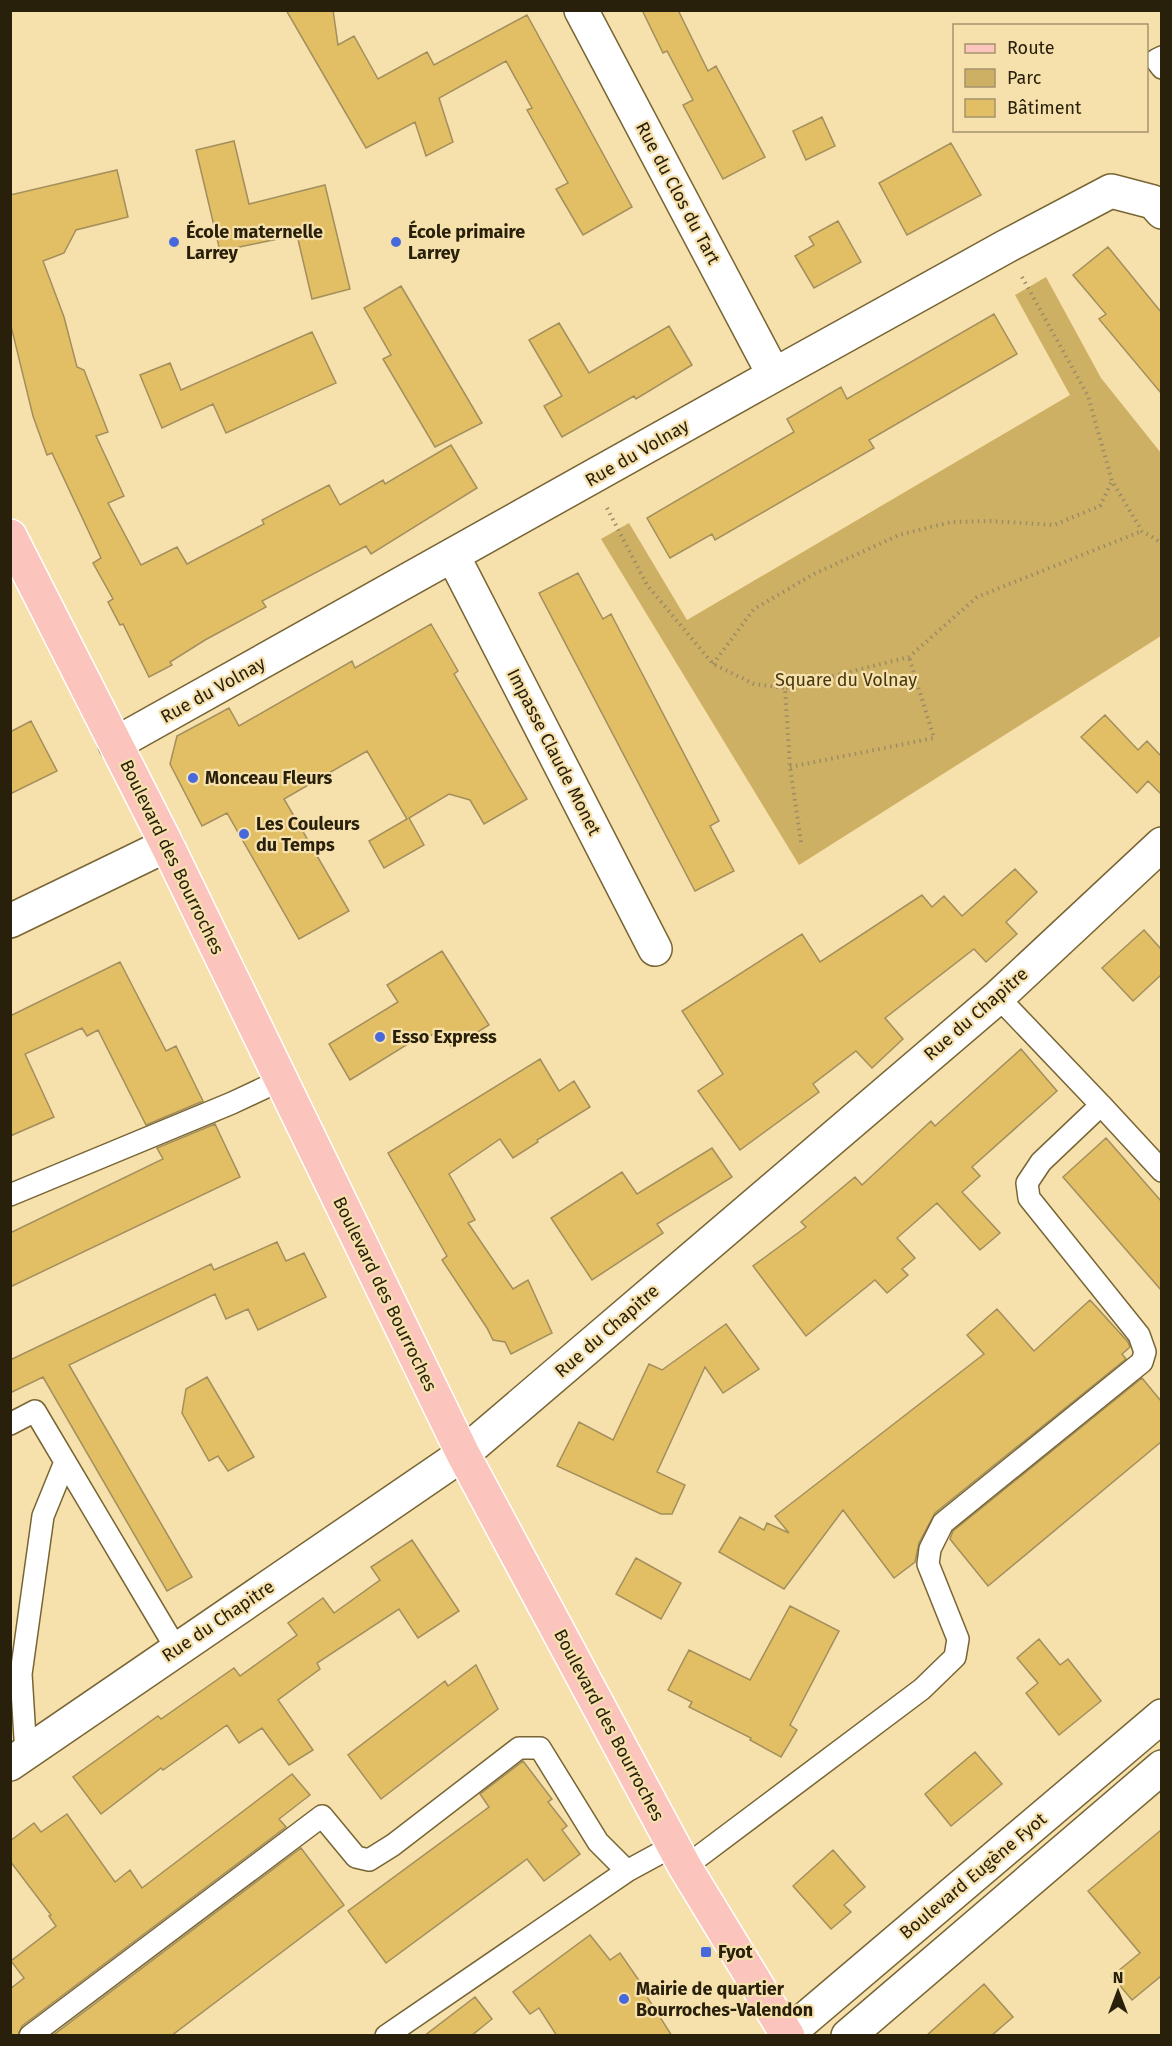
<svg xmlns="http://www.w3.org/2000/svg" width="1172" height="2046" font-family="'Fira Sans',sans-serif">
	<rect width="100%" height="100%" fill="#f6e0ac"/>
	<path fill="#ceb065" d="M1046,277L1101,378L1161,453V636L799,865L601,539L629,523L687,620L1070,395L1015,295Z"/>
	<path fill="#e2bf64" stroke="#a38f5d" stroke-width="1.5" d="M286,10H333L338,45L354,36L378,79L427,52L434,65L527,15L632,207L583,235L556,189L568,183L527,110L532,108L506,61L439,98L453,142L426,156L415,122L366,148Z
		M642,10H678L708,71L716,66L765,157L723,179L683,105L693,100L667,51L663,53Z
		M822,117L835,146L806,160L793,131Z
		M234,141L249,204L325,185L350,289L312,299L297,235L220,251L196,150Z
		M951,143L981,195L907,235L879,183Z
		M117,170L128,217L76,230L64,253L43,261L64,317L77,367L84,370L108,432L96,436L124,496L108,503L141,565L177,547L187,564L264,524L262,520L329,485L340,505L383,480L385,484L451,445L477,488L371,554L366,546L262,601L266,607L205,640L170,662L172,665L149,677L123,624L120,625L108,602L113,599L93,563L101,558L52,453L47,455L33,416L10,322V195Z
		M838,221L861,262L814,288L795,256L814,245L809,237Z
		M1108,247L1161,312V393L1099,319L1106,314L1073,275Z
		M401,286L482,423L435,447L383,359L391,355L364,308Z
		M994,314L1017,354L869,440L874,448L715,540L712,534L670,558L647,518L794,432L787,419L841,387L847,399Z
		M559,323L589,373L669,326L692,365L636,399L634,396L562,437L544,406L562,396L529,340Z
		M312,332L336,383L226,433L213,404L162,428L140,375L170,363L181,390Z
		M578,573L603,619L611,614L719,821L710,826L734,871L695,891L539,593Z
		M431,624L458,671L454,674L527,799L484,824L470,800L449,794L409,818L424,845L384,868L369,841L407,819L367,751L284,799L349,911L299,939L227,813L202,826L170,764L177,736L229,708L239,726L352,661L355,668Z
		M1105,715L1138,750L1147,741L1161,756V794L1148,781L1137,793L1081,737Z
		M31,721L57,771L10,794V732Z
		M1015,869L1037,892L1006,922L1017,934L986,962L974,949L885,1018L903,1039L872,1068L856,1051L813,1084L819,1092L740,1150L698,1091L723,1074L682,1011L802,934L820,962L922,895L932,907L944,896L962,916Z
		M1144,930L1161,949V975L1133,1001L1102,968Z
		M442,951L489,1025L452,1048L440,1030L422,1041L419,1037L350,1080L329,1044L398,1002L387,985Z
		M120,962L166,1051L176,1046L203,1101L146,1125L98,1030L87,1036L82,1028L25,1054L54,1117L10,1136V1016Z
		M1021,1049L1057,1091L972,1167L980,1176L962,1192L1000,1233L980,1250L937,1203L897,1238L915,1258L902,1269L908,1275L887,1293L875,1280L806,1336L753,1266L806,1227L801,1222L855,1177L862,1185L931,1121L935,1126Z
		M540,1059L559,1091L574,1081L590,1107L537,1140L538,1142L513,1158L500,1139L449,1174L475,1220L468,1223L513,1289L528,1280L552,1333L511,1354L505,1342L493,1340L487,1328L442,1260L447,1256L388,1153Z
		M215,1124L240,1177L10,1287V1233L163,1159L157,1148Z
		M1106,1138L1161,1201V1290L1063,1177Z
		M712,1148L732,1177L657,1224L663,1233L592,1280L551,1218L622,1172L637,1194Z
		M277,1242L286,1261L304,1253L326,1297L258,1330L248,1309L226,1319L215,1294L69,1365L192,1577L167,1591L43,1377L10,1393V1360L211,1264L214,1270Z
		M1090,1300L1128,1342L1130,1347L1122,1354L1126,1359L935,1513L919,1543L915,1562L894,1578L843,1510L784,1589L719,1552L740,1517L764,1530L767,1523L789,1533L775,1516L984,1354L967,1335L997,1309L1034,1351Z
		M726,1324L759,1369L723,1393L705,1367L657,1472L685,1485L672,1514H661L557,1466L579,1422L613,1440L649,1364L662,1370Z
		M207,1377L254,1457L228,1471L218,1456L209,1461L182,1413L186,1389Z
		M1142,1378L1161,1401V1442L988,1586L950,1539L953,1531Z
		M412,1540L459,1611L418,1638L399,1609L317,1663L320,1669L278,1700L313,1750L289,1765L262,1728L239,1743L227,1725L163,1770L161,1768L101,1814L73,1777L158,1716L161,1719L234,1668L240,1676L297,1635L288,1623L323,1598L334,1613L380,1580L371,1567Z
		M636,1558L681,1583L661,1619L616,1594Z
		M790,1606L839,1631L790,1725L797,1730L781,1757L750,1740L751,1738L689,1707L692,1702L668,1690L689,1650L750,1680Z
		M1039,1639L1060,1665L1068,1659L1101,1701L1059,1735L1026,1693L1038,1683L1017,1658Z
		M476,1665L498,1709L381,1799L348,1755L445,1681L448,1686Z
		M975,1752L1002,1784L951,1826L925,1794Z
		M523,1761L552,1799L548,1802L567,1826L562,1830L580,1854L544,1881L527,1859L386,1963L348,1911L489,1807L480,1794Z
		M292,1774L310,1795L279,1819L286,1827L22,2026L18,2036H10V1989L24,1978L11,1961L56,1926L49,1916L51,1915L10,1861V1841L34,1823L41,1832L67,1814L115,1882L130,1870L142,1888Z
		M1161,1830V1979L1160,1977L1132,2000L1112,1976L1140,1953L1088,1891Z
		M301,1848L344,1905L171,2036H52Z
		M833,1850L865,1887L844,1905L851,1912L831,1929L793,1886Z
		M590,1935L610,1960L620,1953L645,1989L644,1992L672,2036H557L539,2008L530,2014L513,1992Z
		M984,1984L1013,2017L991,2036H926Z
		M475,1997L492,2019L471,2036H424Z"/>
	<g fill="none" stroke-linecap="round" stroke-linejoin="round">
		<defs>
			<path id="service" d="M1162,57L1156,60L1162,68
				M1101,1105L1162,1171
				M10,1195L232,1103L281,1080
				M10,1424L35,1411L177,1650
				M26,1754L21,1674L43,1516L65,1462
				M685,1867L922,1689L955,1657L958,1639L928,1564L930,1549L943,1523L1142,1362L1145,1352L1139,1335L1029,1198L1027,1183L1041,1162L1101,1105L998,997
				M30,2036L322,1816L356,1857L369,1860L393,1845L519,1748H540L598,1842L627,1871
				M386,2036L627,1871L673,1846"/>
			<path id="minor" d="M581,10L774,375
				M453,556L655,949
				M115,744L774,375L1005,247L1111,191L1153,202L1162,212
				M10,921L167,845
				M10,1764L463,1454L998,997L1162,844
				M785,2036L1162,1716
				M848,2036L1162,1767"/>
			<path id="primary" d="M10,536L167,845L463,1454L685,1867L788,2036"/>
		</defs>
		<use href="#service" stroke="#786534" stroke-width="24"/>
		<use href="#minor" stroke="#786534" stroke-width="36"/>
		<use href="#primary" stroke="#fff" stroke-width="36"/>
		<path stroke="#9b8c65" stroke-width="4" stroke-dasharray="1.5 4.5" stroke-linecap="butt" d="M1022,277L1088,396L1112,481L1142,531L1162,543
			M607,508L647,585L713,664L754,684L785,688
			M713,664L754,609L814,574L899,535L951,522L991,521L1054,525L1100,506L1112,481
			M790,767L934,738L909,657
			M801,842L790,767L785,688L909,657L977,597L1142,531"/>
		<use href="#service" stroke="#fff" stroke-width="21"/>
		<use href="#minor" stroke="#fff" stroke-width="33"/>
		<use href="#primary" stroke="#fbc4bd" stroke-width="33"/>
	</g>
	<g fill="#4869dc" stroke="#f6e0ac" stroke-width="2">
		<circle cx="174" cy="242" r="6"/>
		<circle cx="396" cy="242" r="6"/>
		<circle cx="193" cy="778" r="6"/>
		<circle cx="244" cy="834" r="6"/>
		<circle cx="380" cy="1037" r="6"/>
		<rect x="700" y="1946" width="12" height="12" rx="3"/>
		<circle cx="624" cy="1999" r="6"/>
	</g>
	<g text-anchor="middle" stroke-width="4.5" stroke-linejoin="round" paint-order="stroke">
		<g font-size="18" fill="#28200b" stroke="#f6e0ac">
			<text transform="translate(678 193) rotate(62)" y="6">Rue du Clos du Tart</text>
			<text transform="translate(637 453) rotate(-30)" y="6">Rue du Volnay</text>
			<text transform="translate(213 690) rotate(-29)" y="6">Rue du Volnay</text>
			<text transform="translate(554 752) rotate(63)" y="6">Impasse Claude Monet</text>
			<text transform="translate(172 857) rotate(64)" y="6">Boulevard des Bourroches</text>
			<text transform="translate(976 1014) rotate(-41)" y="6">Rue du Chapitre</text>
			<text transform="translate(385 1294) rotate(64)" y="6">Boulevard des Bourroches</text>
			<text transform="translate(607 1331) rotate(-41)" y="6">Rue du Chapitre</text>
			<text transform="translate(218 1621) rotate(-34)" y="6">Rue du Chapitre</text>
			<text transform="translate(609 1725) rotate(62)" y="6">Boulevard des Bourroches</text>
			<text transform="translate(973 1876) rotate(-40)" y="6">Boulevard Eugène Fyot</text>
		</g>
		<g font-size="18" font-weight="bold" fill="#28200b" stroke="#f6e0ac" text-anchor="start">
			<text x="186" y="238">École maternelle<tspan x="186" dy="21">Larrey</tspan></text>
			<text x="408" y="238">École primaire<tspan x="408" dy="21">Larrey</tspan></text>
			<text x="205" y="784">Monceau Fleurs</text>
			<text x="256" y="830">Les Couleurs<tspan x="256" dy="21">du Temps</tspan></text>
			<text x="392" y="1043">Esso Express</text>
			<text x="718" y="1958">Fyot</text>
			<text x="636" y="1995">Mairie de quartier<tspan x="636" dy="21">Bourroches-Valendon</tspan></text>
		</g>
		<g font-size="18" fill="#45370f" stroke="#f6e0ac">
			<text x="846" y="686">Square du Volnay</text>
		</g>
	</g>
	<rect width="1172" height="2046" fill="none" stroke="#28200b" stroke-width="24"/>
	<rect x="953" y="24" width="195" height="108" fill="#f6e0ac" stroke="#a4936c" stroke-width="1.5"/>
	<rect x="965" y="44" width="30" height="9" fill="#fbc4bd" stroke="#a4936c" stroke-width="1.5"/>
	<text x="1007" y="54" font-size="18" fill="#28200b">Route</text>
	<rect x="965" y="69" width="30" height="18" fill="#ceb065" stroke="#a4936c" stroke-width="1.5"/>
	<text x="1007" y="84" font-size="18" fill="#28200b">Parc</text>
	<rect x="965" y="99" width="30" height="18" fill="#e2bf64" stroke="#a4936c" stroke-width="1.5"/>
	<text x="1007" y="114" font-size="18" fill="#28200b">Bâtiment</text>
	<g transform="translate(1118 1992)" stroke="#f6e0ac" stroke-width="4.5" paint-order="stroke">
	<path d="M0-4.5L10 22L0 15L-10 22Z" fill="#28200b"/>
	<text y="-9" font-size="16" font-weight="bold" text-anchor="middle" fill="#28200b">N</text>
	</g>
</svg>
